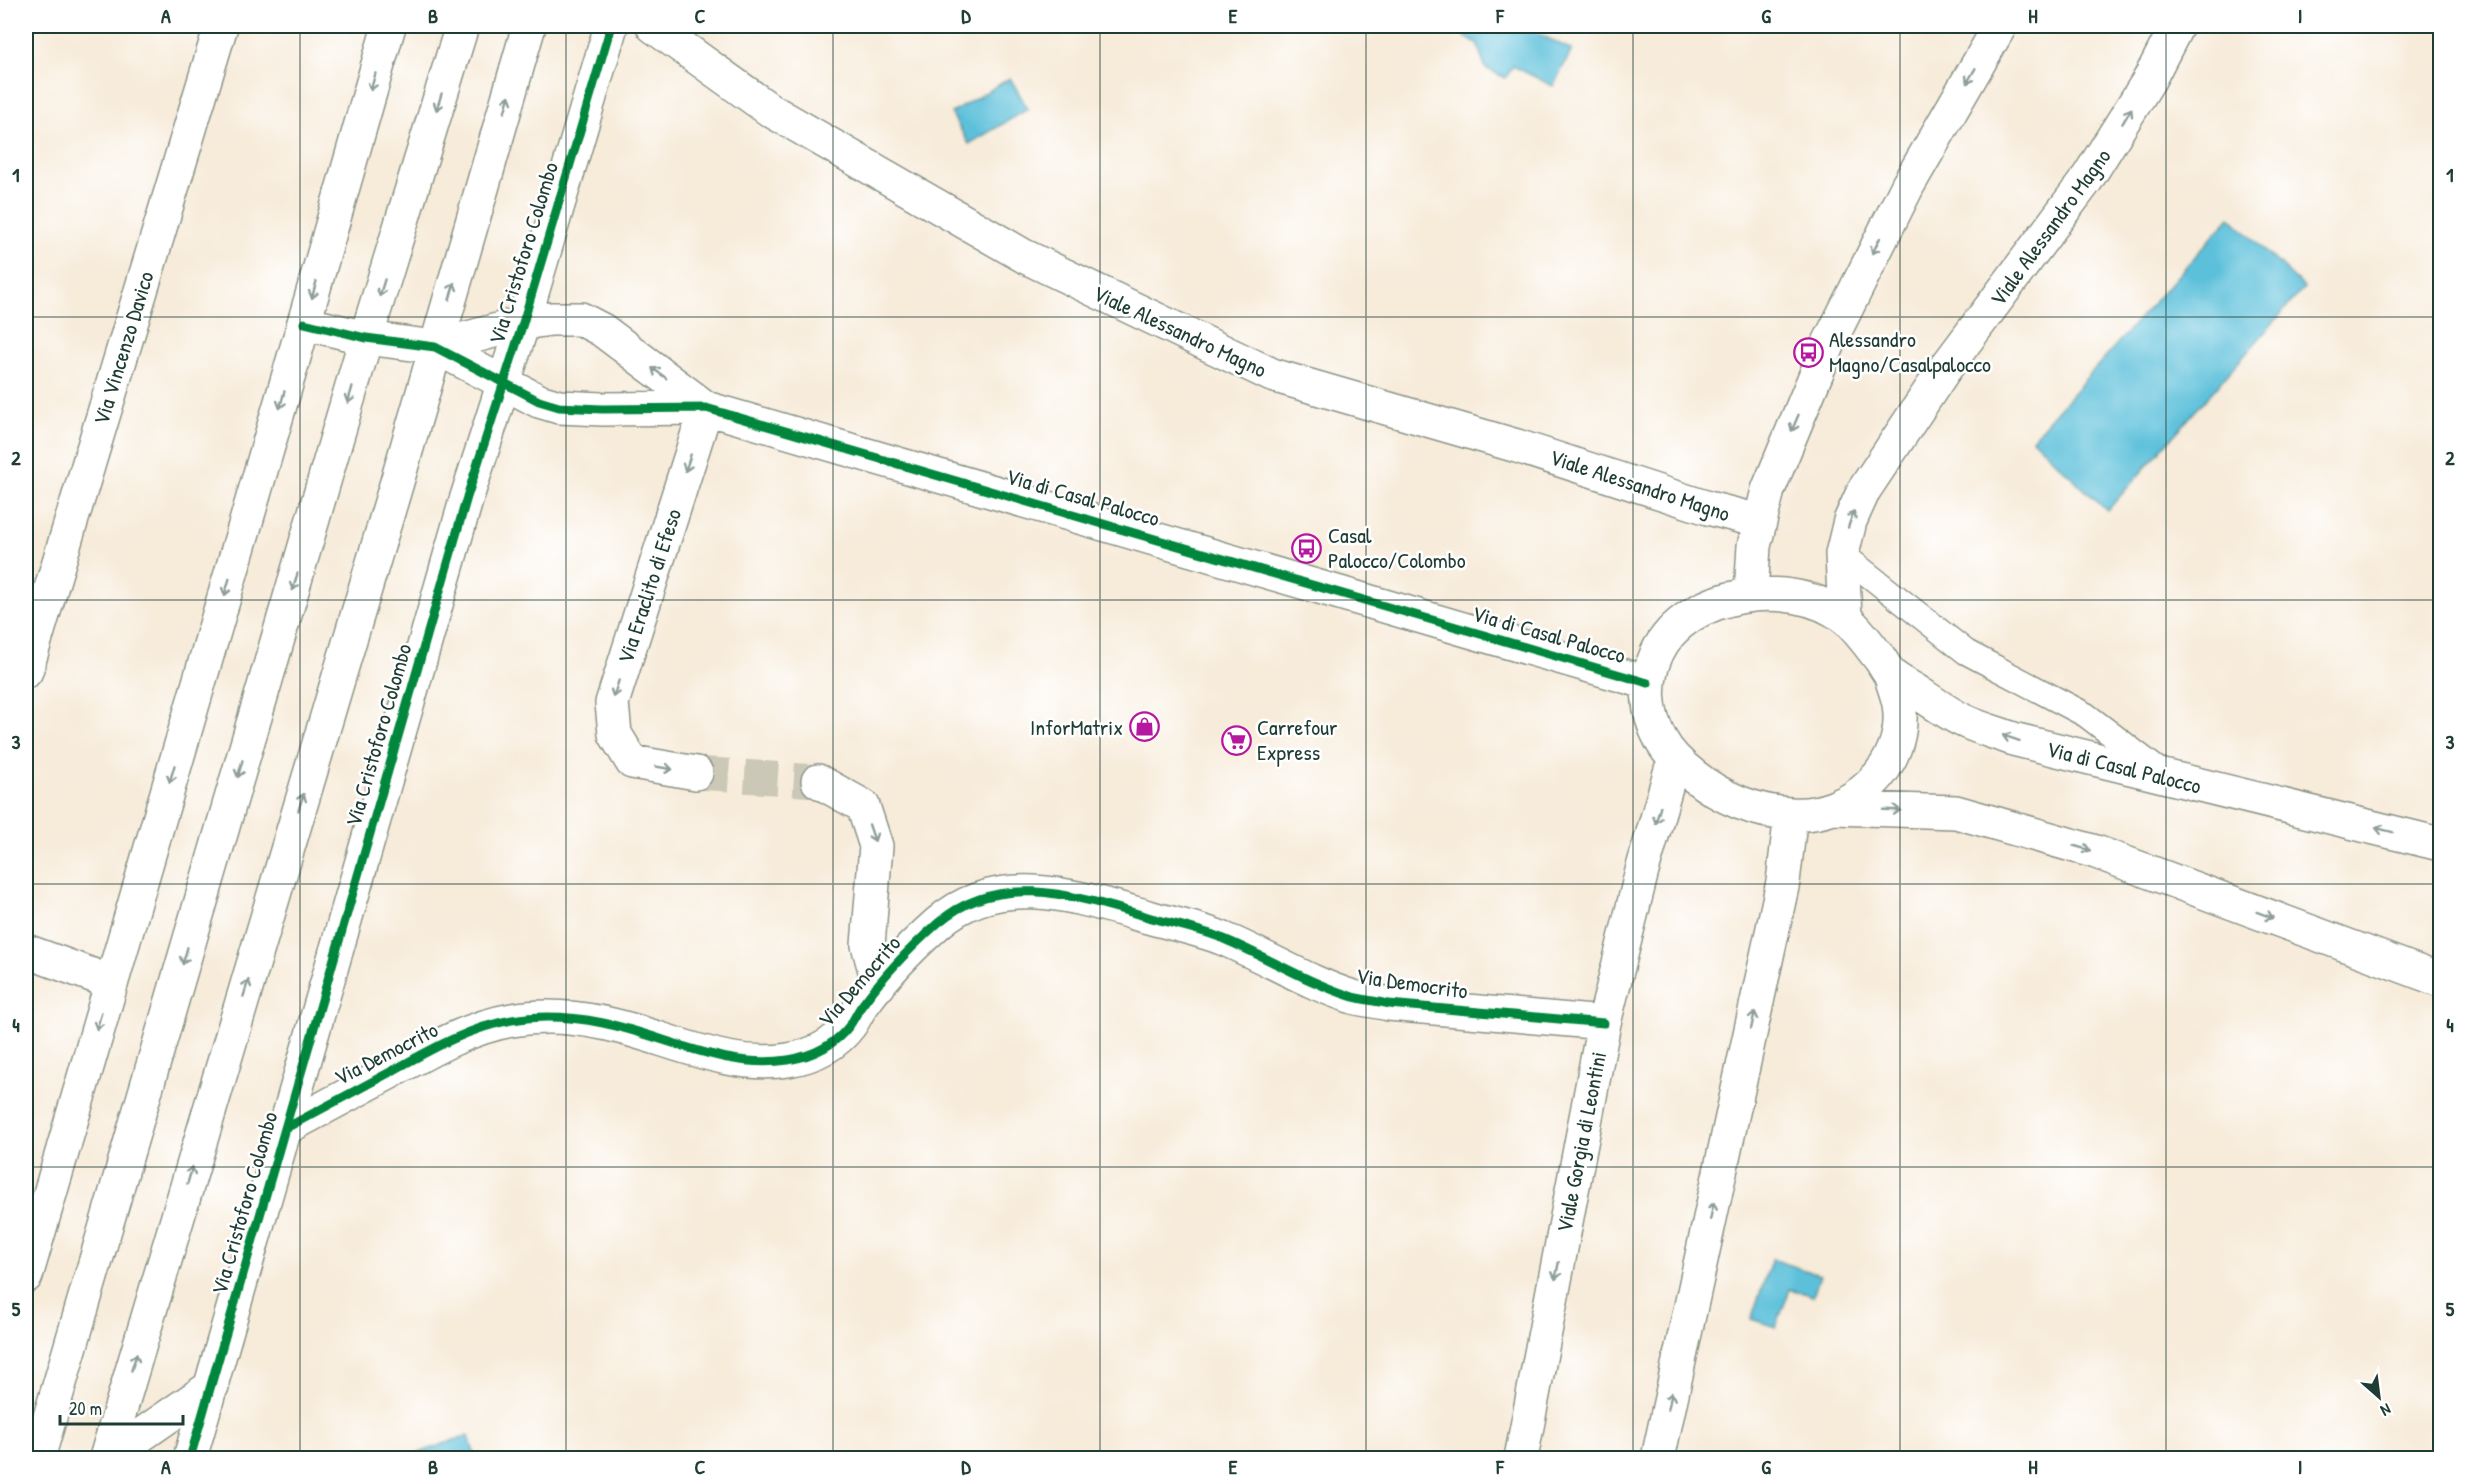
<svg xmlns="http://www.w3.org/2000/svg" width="2466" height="1484" font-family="'Patrick Hand',sans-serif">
	<rect width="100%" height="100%" fill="#fff"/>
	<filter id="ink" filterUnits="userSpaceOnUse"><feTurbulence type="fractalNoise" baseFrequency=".0167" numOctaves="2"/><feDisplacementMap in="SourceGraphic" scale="12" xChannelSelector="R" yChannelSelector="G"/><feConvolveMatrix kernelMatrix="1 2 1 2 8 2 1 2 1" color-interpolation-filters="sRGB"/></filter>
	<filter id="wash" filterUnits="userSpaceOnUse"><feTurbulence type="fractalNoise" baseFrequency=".008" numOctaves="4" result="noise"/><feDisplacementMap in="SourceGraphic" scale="24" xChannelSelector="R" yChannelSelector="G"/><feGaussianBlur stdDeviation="1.35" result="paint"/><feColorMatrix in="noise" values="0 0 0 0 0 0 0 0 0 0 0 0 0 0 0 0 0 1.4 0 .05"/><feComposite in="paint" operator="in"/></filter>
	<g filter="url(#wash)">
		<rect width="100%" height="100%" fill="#f7ebd9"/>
		<path fill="#5cc0da" stroke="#3e7e87" stroke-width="1.5" d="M1470,26H1523L1572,50L1553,86L1513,66L1506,78L1485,68L1477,43L1465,37Z
			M1010,78L1028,109L969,144L951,113Z
			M2230,217L2304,288L2107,511L2032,439Z
			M1772,1259L1820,1275L1813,1296L1790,1289L1776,1327L1751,1319Z
			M468,1435L476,1458H418L416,1454Z"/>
	</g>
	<g filter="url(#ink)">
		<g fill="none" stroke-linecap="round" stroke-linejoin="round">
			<path stroke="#ccc8b8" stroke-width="33" stroke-dasharray="33 16" stroke-linecap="butt" d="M696,773L818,781"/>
			<defs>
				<path id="lane" d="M1842,554L1966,652L2086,715L2158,770"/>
				<path id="street" d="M653,26L770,110L1024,256L1272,375L1517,446L1708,508L1759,521
					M304,323L366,338L435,347L539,401L559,407L602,409L706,408L1648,683
					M435,347L523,323L551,319H581L602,330L706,408
					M1751,594L1754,546L1768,490L1829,343L1908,185L2000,26
					M1845,618L1842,554L1850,521L1864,490L1944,370L2087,179L2149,80L2177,26
					M26,671L221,26
					M1890,674C1893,684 1897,694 1899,704C1909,766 1850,819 1790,814C1756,812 1721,798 1694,776C1681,766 1669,755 1661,740C1646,713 1644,682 1657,653C1687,590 1792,577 1844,617C1856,627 1868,643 1877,655C1882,660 1885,668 1890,674C1897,681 1908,686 1916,691C1931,701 1946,712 1962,720C1978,728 1997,733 2013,739L2440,844
					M696,773L632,762L615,734L612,703L706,408
					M818,781L863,806L876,846L868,945L879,985
					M1834,808L1956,812L2096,852L2440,980
					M26,951L111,982
					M286,1128C322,1109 358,1089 394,1070C430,1050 470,1027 512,1020C541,1015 573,1017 603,1023C664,1035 724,1070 788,1060C812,1056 835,1045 850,1025C855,1018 858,1010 863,1004C884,975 911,947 938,923C999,869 1079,897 1148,917C1173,924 1200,929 1224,939C1267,957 1308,983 1353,997C1364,1000 1377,1001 1389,1004L1604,1023
					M108,1458L212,1386
					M1521,1458L1604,1023L1642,871L1674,759
					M1658,1458L1783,882L1791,814"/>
				<path id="secondary" d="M26,1276L304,323L389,26
					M190,1458L467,497L523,323L611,26"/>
				<path id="primary" d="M38,1458L366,338L462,26
					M106,1458L397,482L529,26"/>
			</defs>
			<use href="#lane" stroke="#8b9486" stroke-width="27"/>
			<use href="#street" stroke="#8b9486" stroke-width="36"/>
			<use href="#secondary" stroke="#8b9486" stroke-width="36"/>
			<use href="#primary" stroke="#8b9486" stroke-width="36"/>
			<use href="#lane" stroke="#fff" stroke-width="24"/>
			<use href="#street" stroke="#fff" stroke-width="33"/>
			<use href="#secondary" stroke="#fff" stroke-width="33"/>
			<use href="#primary" stroke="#fff" stroke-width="33"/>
			<defs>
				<path id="cycleway" d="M304,323L366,338L435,347L539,401L559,407L602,409L706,408L1648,683
					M286,1128C322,1109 358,1089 394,1070C430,1050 470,1027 512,1020C541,1015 573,1017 603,1023C664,1035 724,1070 788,1060C812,1056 835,1045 850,1025C855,1018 858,1010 863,1004C884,975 911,947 938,923C999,869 1079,897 1148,917C1173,924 1200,929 1224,939C1267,957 1308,983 1353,997C1364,1000 1377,1001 1389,1004L1604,1023
					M190,1458L467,497L523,323L611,26"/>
			</defs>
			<use href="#cycleway" stroke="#fff" stroke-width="13"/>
			<use href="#cycleway" stroke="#00873e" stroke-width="9"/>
		</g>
		<defs><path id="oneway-shaft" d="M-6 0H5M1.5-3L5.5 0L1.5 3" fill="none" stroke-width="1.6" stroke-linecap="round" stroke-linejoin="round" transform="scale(1.5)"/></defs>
		<g stroke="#8f9e9a">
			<use href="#oneway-shaft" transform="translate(1971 76) rotate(120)"/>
			<use href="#oneway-shaft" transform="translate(373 82) rotate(106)"/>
			<use href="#oneway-shaft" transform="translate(439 102) rotate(107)"/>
			<use href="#oneway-shaft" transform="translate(507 104) rotate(-74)"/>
			<use href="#oneway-shaft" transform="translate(2127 116) rotate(-59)"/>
			<use href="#oneway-shaft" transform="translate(1876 246) rotate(116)"/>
			<use href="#oneway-shaft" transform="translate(382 288) rotate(107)"/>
			<use href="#oneway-shaft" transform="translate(314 290) rotate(106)"/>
			<use href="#oneway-shaft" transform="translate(452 291) rotate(-74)"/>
			<use href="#oneway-shaft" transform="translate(659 373) rotate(-144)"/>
			<use href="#oneway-shaft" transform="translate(350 395) rotate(106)"/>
			<use href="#oneway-shaft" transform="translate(282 400) rotate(106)"/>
			<use href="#oneway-shaft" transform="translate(1795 423) rotate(113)"/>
			<use href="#oneway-shaft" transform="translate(688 463) rotate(108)"/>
			<use href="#oneway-shaft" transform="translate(1851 519) rotate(-71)"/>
			<use href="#oneway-shaft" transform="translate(295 582) rotate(106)"/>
			<use href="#oneway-shaft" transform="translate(227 587) rotate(106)"/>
			<use href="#oneway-shaft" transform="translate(616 689) rotate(108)"/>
			<use href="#oneway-shaft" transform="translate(2011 738) rotate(-162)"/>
			<use href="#oneway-shaft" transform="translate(664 768) rotate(10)"/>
			<use href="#oneway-shaft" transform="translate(240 769) rotate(106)"/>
			<use href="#oneway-shaft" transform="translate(172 774) rotate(106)"/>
			<use href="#oneway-shaft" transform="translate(301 802) rotate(-73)"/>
			<use href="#oneway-shaft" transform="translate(1892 810) rotate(2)"/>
			<use href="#oneway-shaft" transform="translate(1658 815) rotate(106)"/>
			<use href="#oneway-shaft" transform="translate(2384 830) rotate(-166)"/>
			<use href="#oneway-shaft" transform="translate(872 833) rotate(71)"/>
			<use href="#oneway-shaft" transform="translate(2082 848) rotate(16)"/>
			<use href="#oneway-shaft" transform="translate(2265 915) rotate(20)"/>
			<use href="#oneway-shaft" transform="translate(185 956) rotate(106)"/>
			<use href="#oneway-shaft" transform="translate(246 988) rotate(-73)"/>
			<use href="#oneway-shaft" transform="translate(1753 1020) rotate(-78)"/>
			<use href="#oneway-shaft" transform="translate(99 1021) rotate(106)"/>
			<use href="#oneway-shaft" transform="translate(190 1175) rotate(-73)"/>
			<use href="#oneway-shaft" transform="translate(1712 1211) rotate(-78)"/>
			<use href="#oneway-shaft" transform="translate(1557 1271) rotate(101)"/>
			<use href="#oneway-shaft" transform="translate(134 1362) rotate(-73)"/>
			<use href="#oneway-shaft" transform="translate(1670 1401) rotate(-78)"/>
		</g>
	</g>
	<path fill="none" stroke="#1f3d34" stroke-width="1.5" stroke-opacity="0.55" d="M300,26V1458M566,26V1458M833,26V1458M1100,26V1458M1366,26V1458M1633,26V1458M1900,26V1458M2166,26V1458M26,317H2440M26,600H2440M26,884H2440M26,1167H2440"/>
	<defs>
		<symbol id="bus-ring" viewBox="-11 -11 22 22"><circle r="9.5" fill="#fff" stroke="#b5179e" stroke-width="1.5"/><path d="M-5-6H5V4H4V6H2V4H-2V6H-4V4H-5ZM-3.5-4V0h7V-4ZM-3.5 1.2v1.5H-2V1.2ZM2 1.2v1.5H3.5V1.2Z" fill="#b5179e"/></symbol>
		<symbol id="shop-ring" viewBox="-11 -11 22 22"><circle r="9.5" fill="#fff" stroke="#b5179e" stroke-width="1.5"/><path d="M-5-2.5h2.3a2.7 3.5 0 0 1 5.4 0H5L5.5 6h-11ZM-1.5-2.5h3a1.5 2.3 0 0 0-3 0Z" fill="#b5179e"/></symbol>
		<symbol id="supermarket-ring" viewBox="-11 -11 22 22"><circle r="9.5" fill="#fff" stroke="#b5179e" stroke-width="1.5"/><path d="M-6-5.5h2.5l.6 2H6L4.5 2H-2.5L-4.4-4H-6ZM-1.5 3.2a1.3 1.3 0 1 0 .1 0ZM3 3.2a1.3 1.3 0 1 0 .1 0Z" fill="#b5179e"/></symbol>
	</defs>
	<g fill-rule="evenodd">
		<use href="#bus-ring" x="1792" y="336" width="33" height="33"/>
		<use href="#bus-ring" x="1290" y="532" width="33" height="33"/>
		<use href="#shop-ring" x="1128" y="710" width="33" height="33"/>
		<use href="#supermarket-ring" x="1220" y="724" width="33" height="33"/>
	</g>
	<g text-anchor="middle" stroke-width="5" stroke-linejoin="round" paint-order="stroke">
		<g font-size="22" fill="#1f3d34" stroke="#fff">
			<text transform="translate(2050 227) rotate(-54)" y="8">Viale Alessandro Magno</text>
			<text transform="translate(523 253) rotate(-73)" y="8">Via Cristoforo Colombo</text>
			<text transform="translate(1180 331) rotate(25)" y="8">Viale Alessandro Magno</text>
			<text transform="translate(123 348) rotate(-73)" y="8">Via Vincenzo Davico</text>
			<text transform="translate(1640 485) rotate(18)" y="8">Viale Alessandro Magno</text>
			<text transform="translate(1083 497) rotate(16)" y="8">Via di Casal Palocco</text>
			<text transform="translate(649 586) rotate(-72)" y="8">Via Eraclito di Efeso</text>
			<text transform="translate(1549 634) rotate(16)" y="8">Via di Casal Palocco</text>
			<text transform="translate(378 735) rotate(-74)" y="8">Via Cristoforo Colombo</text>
			<text transform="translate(2124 767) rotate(14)" y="8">Via di Casal Palocco</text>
			<text transform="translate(859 981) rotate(-49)" y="8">Via Democrito</text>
			<text transform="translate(1412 983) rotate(8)" y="8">Via Democrito</text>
			<text transform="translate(386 1053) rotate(-27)" y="8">Via Democrito</text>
			<text transform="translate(1581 1142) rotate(-79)" y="8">Viale Gorgia di Leontini</text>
			<text transform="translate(244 1203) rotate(-74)" y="8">Via Cristoforo Colombo</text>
		</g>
		<g font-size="22" fill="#1f3d34" stroke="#fff" text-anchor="start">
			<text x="1829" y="347">Alessandro<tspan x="1829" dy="25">Magno/Casalpalocco</tspan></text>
			<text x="1328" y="543">Casal<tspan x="1328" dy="25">Palocco/Colombo</tspan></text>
			<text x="1123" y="735" text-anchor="end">InforMatrix</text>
			<text x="1257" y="735">Carrefour<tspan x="1257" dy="25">Express</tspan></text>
		</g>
	</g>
	<rect width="2466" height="1484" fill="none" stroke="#fff" stroke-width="66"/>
	<g transform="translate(2379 1397) rotate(152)" stroke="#ffffff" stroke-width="4.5" paint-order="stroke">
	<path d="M0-4.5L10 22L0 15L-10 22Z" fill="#1f3d34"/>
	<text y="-9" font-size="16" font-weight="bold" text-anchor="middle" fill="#1f3d34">N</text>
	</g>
	<path d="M60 1415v9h123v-9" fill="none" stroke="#1f3d34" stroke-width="3"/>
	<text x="69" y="1415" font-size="18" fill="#1f3d34" stroke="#ffffff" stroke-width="4.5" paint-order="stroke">20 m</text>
	<rect x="33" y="33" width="2400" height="1418" fill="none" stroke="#1f3d34" stroke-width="2"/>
	<g font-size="20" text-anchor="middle" font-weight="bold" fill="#1f3d34">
		<text x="166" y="23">A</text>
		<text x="433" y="23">B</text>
		<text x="700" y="23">C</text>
		<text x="966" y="23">D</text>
		<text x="1233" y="23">E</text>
		<text x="1500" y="23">F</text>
		<text x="1766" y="23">G</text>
		<text x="2033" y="23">H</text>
		<text x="2300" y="23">I</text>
		<text x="16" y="182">1</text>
		<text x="2450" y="182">1</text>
		<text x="16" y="465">2</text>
		<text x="2450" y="465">2</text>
		<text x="16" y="749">3</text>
		<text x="2450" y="749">3</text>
		<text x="16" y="1032">4</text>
		<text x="2450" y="1032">4</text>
		<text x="16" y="1316">5</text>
		<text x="2450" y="1316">5</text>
		<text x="166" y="1474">A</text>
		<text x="433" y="1474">B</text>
		<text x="700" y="1474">C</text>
		<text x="966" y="1474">D</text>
		<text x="1233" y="1474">E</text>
		<text x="1500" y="1474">F</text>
		<text x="1766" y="1474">G</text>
		<text x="2033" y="1474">H</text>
		<text x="2300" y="1474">I</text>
	</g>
</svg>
